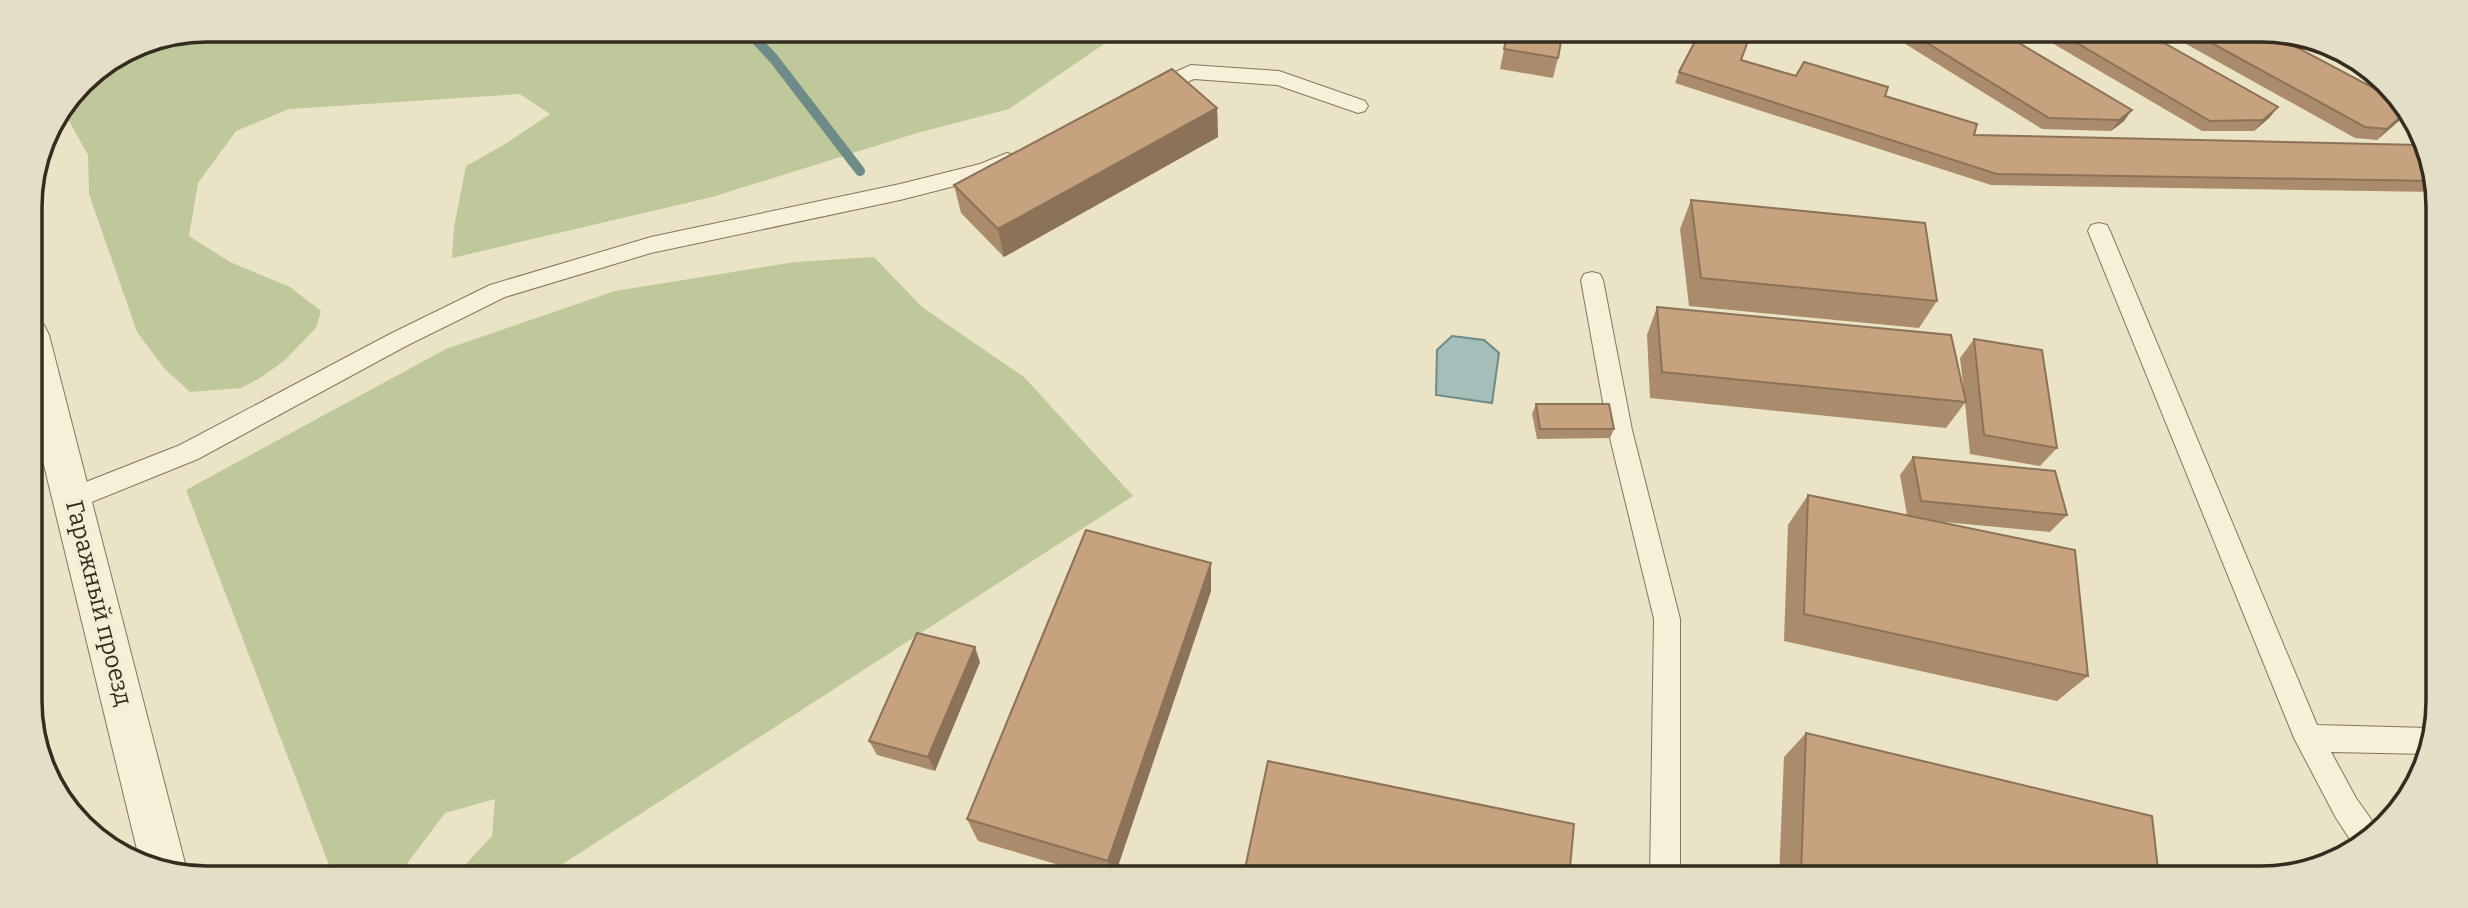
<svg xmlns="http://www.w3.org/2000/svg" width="2468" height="908" font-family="Bitter,serif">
	<rect width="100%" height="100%" fill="#ebe3c5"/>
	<path fill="#bec89a" d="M207,30H1219L1173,32L1104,44L1009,109L917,133L712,197L452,258L454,227L466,166L502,146L550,114L520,94L289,109L236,131L198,183L189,236L230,262L290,287L321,311L316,328L284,361L260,378L241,388L190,392L164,368L137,332L89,194L88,155L68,119L53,122L90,74L139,43Z
		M874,257L922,307L1024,377L1133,496L541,878H453L492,836L495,799L445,813L400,873L392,878H334L186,490L446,349L615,291L795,262Z"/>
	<path fill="#a6beba" stroke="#6e8c87" stroke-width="2" d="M1452,336L1484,340L1499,353L1492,403L1436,395L1437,350Z"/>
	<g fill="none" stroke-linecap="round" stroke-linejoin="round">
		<path stroke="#6e8c87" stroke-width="10" d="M747,30L774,59L860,171"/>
		<defs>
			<path id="service" d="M1191,65L1279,71L1365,101L1368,106L1365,111L1358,113L1277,85L1194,79L1153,97L1146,95L1143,90L1146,85Z
				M1007,153L1014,155L1017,160L1014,165L986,178L900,200L651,253L505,297L406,346L198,459L72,510L63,507L59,499L63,491L180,445L390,334L490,285L651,237L900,184L980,164Z
				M2099,223L2107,225L2110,231L2317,725L2429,728V754L2331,752L2356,798L2378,829L2369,842L2355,847L2336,818L2294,738L2088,231L2091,225Z
				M1592,272L1600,274L1603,280L1632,430L1680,619V878H1650L1654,619L1608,430L1581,280L1584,274Z"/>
			<path id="minor" d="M31,321L44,325L49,335L188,875L150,869L140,862L31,411Z"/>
		</defs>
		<use href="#service" stroke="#84765c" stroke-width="2"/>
		<use href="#minor" stroke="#84765c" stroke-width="2"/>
		<use href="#service" fill="#f6f0d8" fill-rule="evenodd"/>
		<use href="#minor" fill="#f6f0d8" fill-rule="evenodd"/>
	</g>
	<path fill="#aa8c6c" d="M1508,30L1558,58L1553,78L1500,69Z
		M1883,30H1997L2124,121L2111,131L2042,129Z
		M2030,30H2141L2278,107L2269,118L2254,131H2202Z
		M2161,30H2261L2401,119L2377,140L2355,138Z
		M2304,37L2318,39L2355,64Z
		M1741,60L1796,76L1885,96L1974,135L2419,145L2437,183V192L1991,185L1675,83L1679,72Z
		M1217,108L1218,137L1004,257L961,213L954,185Z
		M1691,200L1937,301L1919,328L1689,306L1680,229Z
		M1657,307L1964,392L1960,358L1974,339L2057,448L2040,466L1970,454L1965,403L1946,428L1650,398L1647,335Z
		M1536,404L1614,429L1610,438L1537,439L1532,414Z
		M1913,457L2067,515L2050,532L1933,521L2088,676L2057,701L1784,641L1788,525L1808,495L1907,515L1900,475Z
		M1211,591L1114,878H1103L978,841L967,819Z
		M980,662L935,771L877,755L869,741Z
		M1806,733L2159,878H1779L1784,757Z"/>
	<path fill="#8b7258" d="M2278,107L2269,118L2254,131L2263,120Z
		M1217,108L1218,137L1004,257L998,229Z
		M2132,110L2124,121L2111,131L2119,120Z
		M2405,113L2401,119L2377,140L2387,129Z
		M1211,563V591L1114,878H1112L1108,861Z
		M975,647L980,662L935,771L928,757Z"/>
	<path fill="#c6a37e" stroke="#8b7258" stroke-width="2" d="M1508,30H1563L1558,58L1504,49Z
		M1701,30H1752L1741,60L1796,76L1804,62L1888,87L1885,96L1977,124L1974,135L2419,145L2436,181L1997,174L1679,72Z
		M1906,30H1997L2132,110L2119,120L2049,118Z
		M2055,30H2141L2278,107L2263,120L2210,121Z
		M2188,30L2266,31L2400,102L2405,113L2387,129L2365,127Z
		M1172,69L1217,108L998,229L954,185Z
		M1691,200L1925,223L1937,301L1701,278Z
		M1657,307L1951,335L1966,402L1662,372Z
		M1974,339L2042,350L2057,448L1984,435Z
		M1536,404H1609L1614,429H1540Z
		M1913,457L2055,471L2067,515L1921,501Z
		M1808,495L2075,550L2088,676L1804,614Z
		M1086,530L1211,563L1108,861L967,819Z
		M917,633L975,647L928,757L869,741Z
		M1806,733L2152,816L2159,878H1813L1801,875Z
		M1268,761L1574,824L1569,878H1243Z"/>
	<g text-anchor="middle" stroke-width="7" stroke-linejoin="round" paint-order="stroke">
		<g font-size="24" fill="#352c1f" stroke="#f3edd4">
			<text transform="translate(99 603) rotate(76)" y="8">Гаражный проезд</text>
		</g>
	</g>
	<path d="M0 0H2468V908H0ZM207 42H2261A165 165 0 0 1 2426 207V701A165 165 0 0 1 2261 866H207A165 165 0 0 1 42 701V207A165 165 0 0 1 207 42Z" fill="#e4dec6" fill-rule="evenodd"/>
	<path fill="none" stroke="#352c1f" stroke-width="3.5" d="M207 42H2261A165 165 0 0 1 2426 207V701A165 165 0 0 1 2261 866H207A165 165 0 0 1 42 701V207A165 165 0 0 1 207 42Z"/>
</svg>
